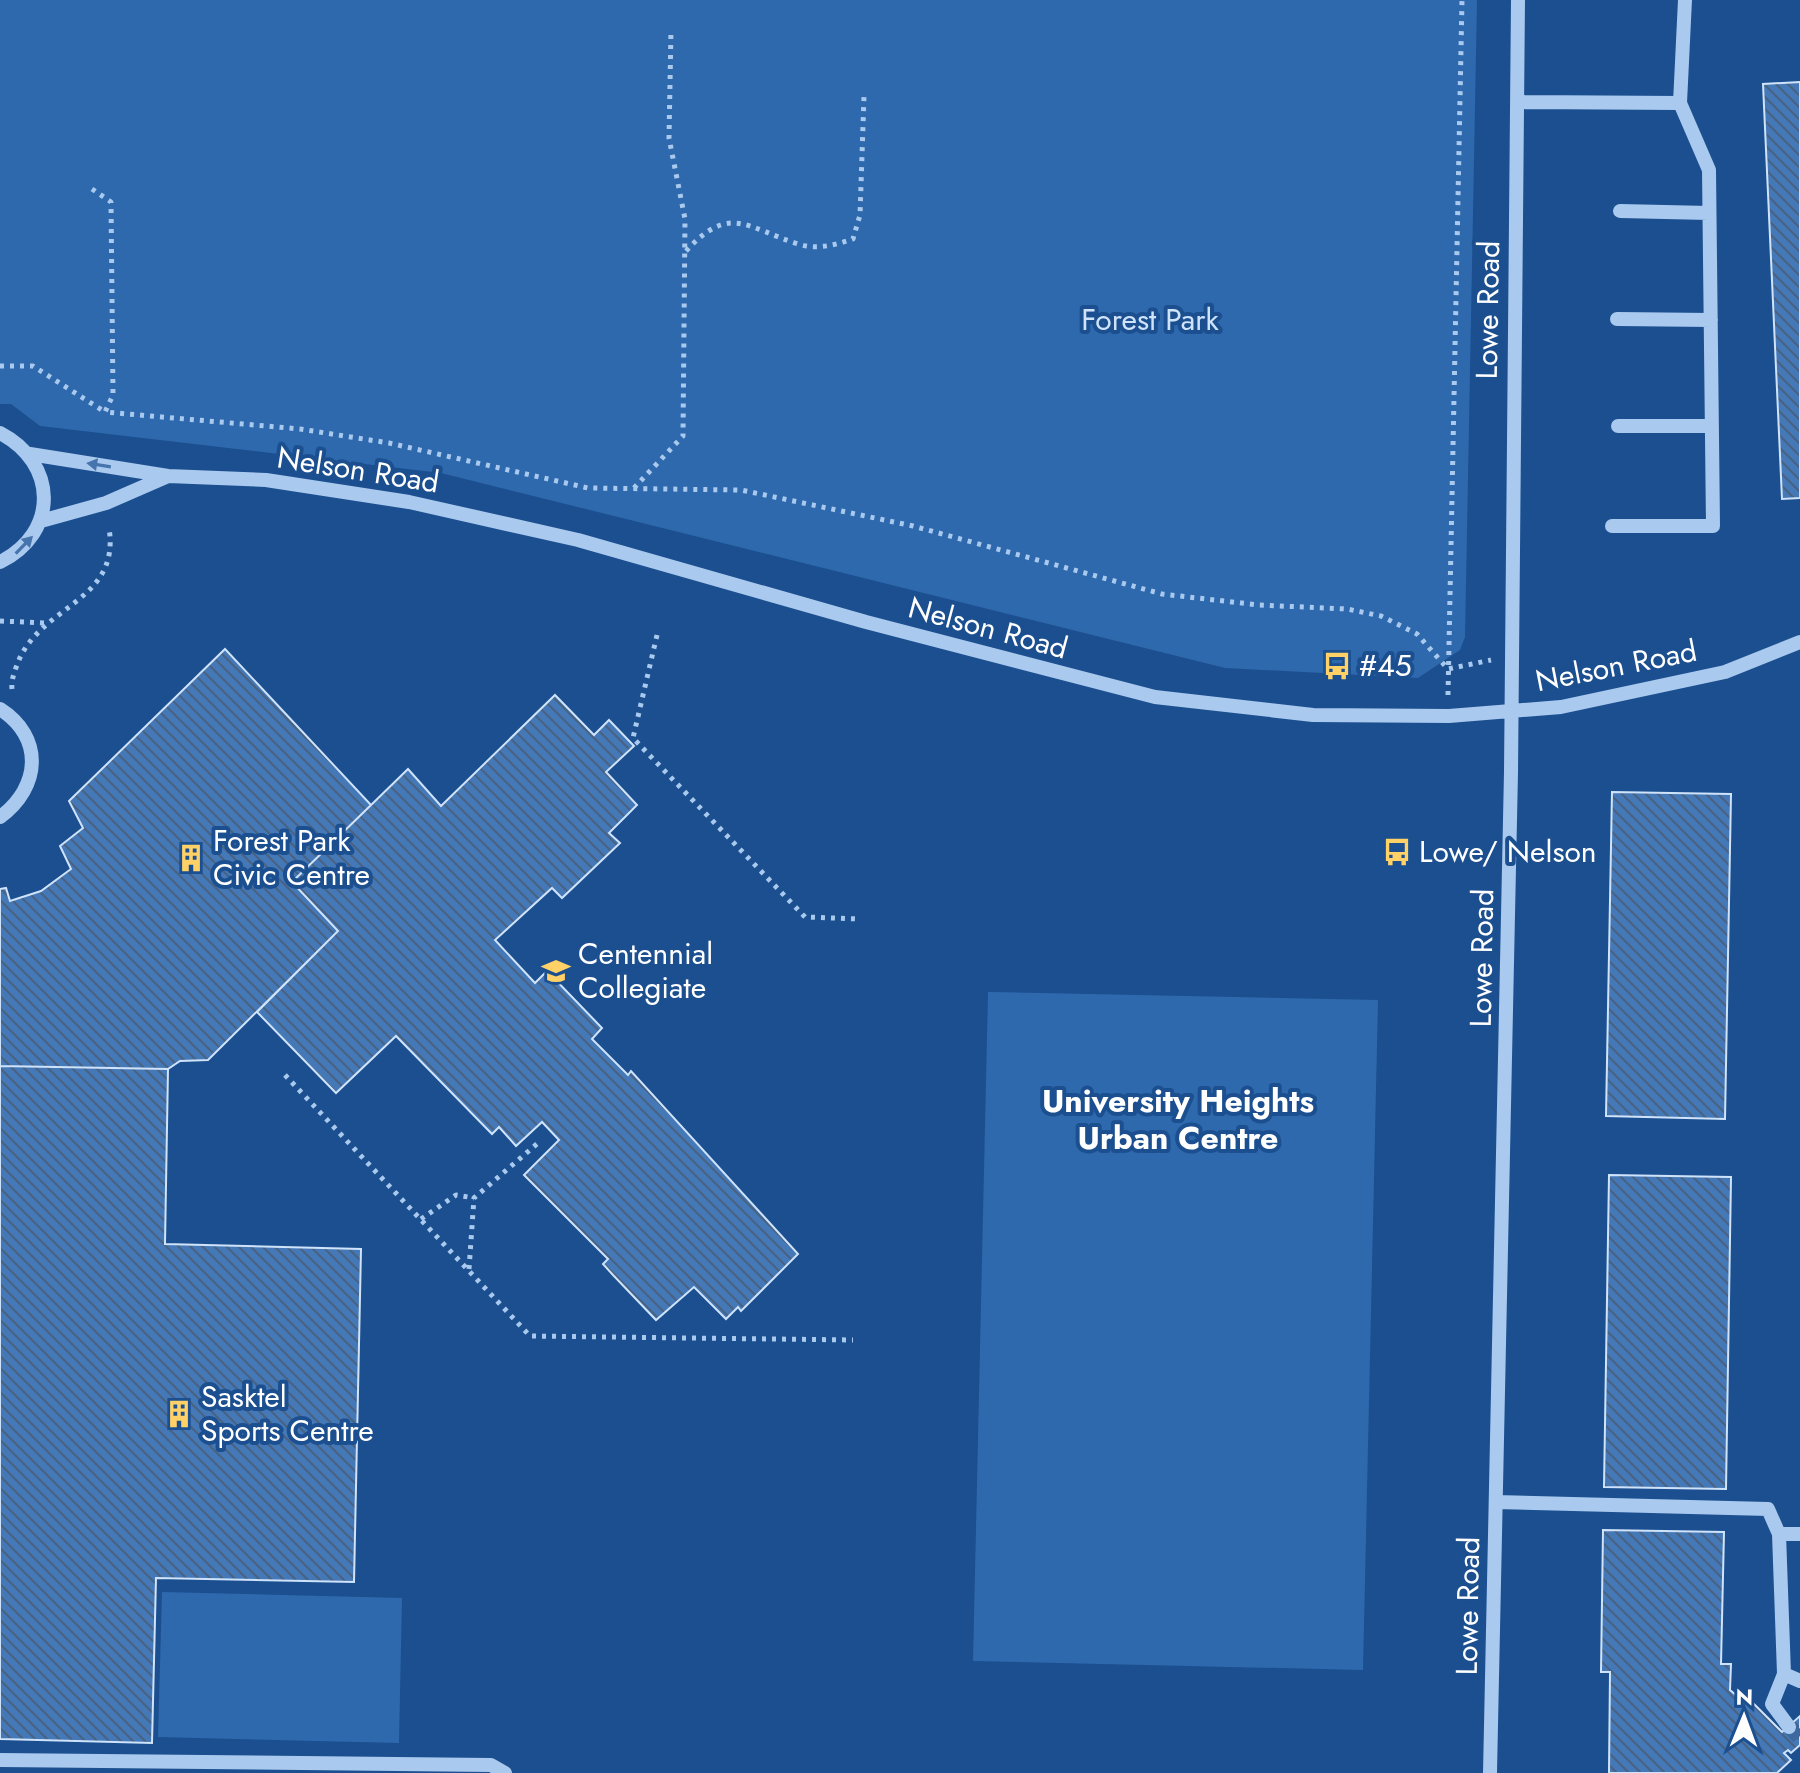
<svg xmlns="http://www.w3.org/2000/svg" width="1800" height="1773" font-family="Jost,sans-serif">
	<defs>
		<pattern id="building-back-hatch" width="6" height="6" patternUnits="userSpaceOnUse" patternTransform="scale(2)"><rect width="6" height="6" fill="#4478b7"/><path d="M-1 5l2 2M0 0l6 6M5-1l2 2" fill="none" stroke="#486282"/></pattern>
	</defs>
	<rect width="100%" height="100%" fill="#1b4f8f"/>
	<path fill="#2e69ad" d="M0,0H1477L1465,637L1460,650L1418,678L1225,668L441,473L40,426L11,404H0Z
		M988,992L1378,1000L1363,1670L973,1661Z
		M162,1592L402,1598L399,1743L158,1737Z"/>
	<path fill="url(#building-back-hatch)" stroke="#cfe3fa" stroke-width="2" d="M1800,82V498L1782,499L1763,84Z
		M225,649L371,805L292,882L338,931L208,1060L180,1061L168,1069L0,1066V889L6,888L10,901L41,891L71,869L60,846L83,828L69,801Z
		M555,695L594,735L609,720L634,746L606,772L637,805L609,833L620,843L562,898L552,888L495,940L535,983L547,971L602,1028L592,1039L628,1075L631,1071L798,1254L741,1311L738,1307L726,1319L694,1287L656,1320L613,1275L603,1264L608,1259L524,1175L559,1140L542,1122L516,1146L499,1127L492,1134L396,1036L336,1093L257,1012L338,931L292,882L408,769L441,806Z
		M1612,792L1731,794L1725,1119L1606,1116Z
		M0,1066L168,1069L165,1244L361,1249L354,1582L156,1578L152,1743L0,1739Z
		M1609,1175L1731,1177L1726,1489L1604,1487Z
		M1603,1530L1724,1532L1721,1664H1731L1730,1690L1737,1696L1741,1691L1782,1732L1800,1716V1745L1791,1753L1788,1750L1784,1753L1791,1760L1777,1773H1609L1610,1672H1601Z"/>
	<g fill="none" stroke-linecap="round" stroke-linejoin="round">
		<path stroke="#3d69a0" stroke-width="14" stroke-dasharray="14 7" stroke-linecap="butt" d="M1789,1727L1800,1739"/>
		<path stroke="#a9c9ee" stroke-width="5" stroke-dasharray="4 6" stroke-linecap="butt" d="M92,189L111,202L113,395L105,412L300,429L389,443L588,488L741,490L913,526L1162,594L1259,605L1347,609L1381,616L1417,634L1448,669L1491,660
			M686,251C730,203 747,228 798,244C817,250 835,245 853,239L860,215L864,96
			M0,366H33L105,412
			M634,488L683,436L685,219L669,138L671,30
			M0,621L46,623
			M657,635L633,738L805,917L859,919
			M12,689C11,681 14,673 17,665C38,605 121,603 109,528
			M1448,695L1462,0
			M285,1075L530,1336L853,1340
			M421,1219L456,1195L474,1198
			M469,1269L474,1198L538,1143"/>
		<path stroke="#a9c9ee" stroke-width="14" d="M1517,102L1680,103L1709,170L1713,526H1612
			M1680,103L1685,0
			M1620,211L1709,213
			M1617,319L1711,320
			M1618,426H1712
			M0,433C58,463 59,533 0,562
			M30,454L168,476L266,480L409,502L578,540L866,622L1155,697L1313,715L1449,716L1561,707L1725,672L1800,642
			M41,521L106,503L168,476
			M0,709C44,737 41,787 0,817
			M1496,1502L1768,1509L1779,1534
			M1800,1534H1779L1784,1674L1800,1681
			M1784,1674L1772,1704L1789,1727
			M0,1760L491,1765L505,1773
			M1490,1773L1511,772L1518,0"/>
	</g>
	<defs><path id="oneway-solid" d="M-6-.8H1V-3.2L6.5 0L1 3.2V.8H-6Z" transform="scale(2)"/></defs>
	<g fill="#4674ac">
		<use href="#oneway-solid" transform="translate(99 465) rotate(-171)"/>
		<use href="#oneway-solid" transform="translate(24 545) rotate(-46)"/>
	</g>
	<defs>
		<symbol id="bus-bare" viewBox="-9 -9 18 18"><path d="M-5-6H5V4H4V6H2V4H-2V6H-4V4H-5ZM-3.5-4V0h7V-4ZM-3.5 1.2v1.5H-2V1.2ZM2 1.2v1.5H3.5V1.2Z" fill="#ffd166" stroke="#1b4f8f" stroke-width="2.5" paint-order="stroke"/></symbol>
		<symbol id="building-bare" viewBox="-9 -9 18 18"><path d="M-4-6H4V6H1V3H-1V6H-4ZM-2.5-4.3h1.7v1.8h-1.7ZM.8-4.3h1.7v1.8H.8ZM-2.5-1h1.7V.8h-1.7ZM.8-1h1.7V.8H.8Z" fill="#ffd166" stroke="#1b4f8f" stroke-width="2.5" paint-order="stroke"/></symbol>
		<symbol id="school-bare" viewBox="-9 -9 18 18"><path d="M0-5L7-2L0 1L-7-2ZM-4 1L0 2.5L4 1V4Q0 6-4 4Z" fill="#ffd166" stroke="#1b4f8f" stroke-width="2.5" paint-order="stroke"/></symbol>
	</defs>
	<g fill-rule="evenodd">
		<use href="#bus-bare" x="1317" y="646" width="40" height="40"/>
		<use href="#bus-bare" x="1377" y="832" width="40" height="40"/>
		<use href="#building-bare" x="171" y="838" width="40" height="40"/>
		<use href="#school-bare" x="536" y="951" width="40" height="40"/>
		<use href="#building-bare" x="159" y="1394" width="40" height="40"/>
	</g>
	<g text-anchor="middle" stroke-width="8" stroke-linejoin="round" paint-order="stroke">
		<g font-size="30" fill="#fff" stroke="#1b4f8f">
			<text transform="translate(1488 310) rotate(-89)" y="10">Lowe Road</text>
			<text transform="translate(358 470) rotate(9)" y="10">Nelson Road</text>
			<text transform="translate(988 628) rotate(15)" y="10">Nelson Road</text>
			<text transform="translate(1616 666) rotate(-11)" y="10">Nelson Road</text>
			<text transform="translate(1482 958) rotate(-89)" y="10">Lowe Road</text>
			<text transform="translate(1468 1606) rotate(-89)" y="10">Lowe Road</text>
		</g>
		<g font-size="30" fill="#cfe3fa" stroke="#1b4f8f">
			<text x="1150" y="330">Forest Park</text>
		</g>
		<g font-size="30" fill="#fff" stroke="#1b4f8f" text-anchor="start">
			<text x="1359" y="676">#45</text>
			<text x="213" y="851">Forest Park<tspan x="213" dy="34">Civic Centre</tspan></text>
			<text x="1419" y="862">Lowe/ Nelson</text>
			<text x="578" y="964">Centennial<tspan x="578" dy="34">Collegiate</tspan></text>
			<text x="201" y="1407">Sasktel<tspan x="201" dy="34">Sports Centre</tspan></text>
		</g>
		<g font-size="32" font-weight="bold" fill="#fff" stroke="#1b4f8f">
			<text x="1178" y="1112">University Heights<tspan x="1178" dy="37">Urban Centre</tspan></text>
		</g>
	</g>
	<g transform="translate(1744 1717) rotate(1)" stroke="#1b4f8f" stroke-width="6" paint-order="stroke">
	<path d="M0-6L14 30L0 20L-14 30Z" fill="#ffffff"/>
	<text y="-12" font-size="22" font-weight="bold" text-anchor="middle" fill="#ffffff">N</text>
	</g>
</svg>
